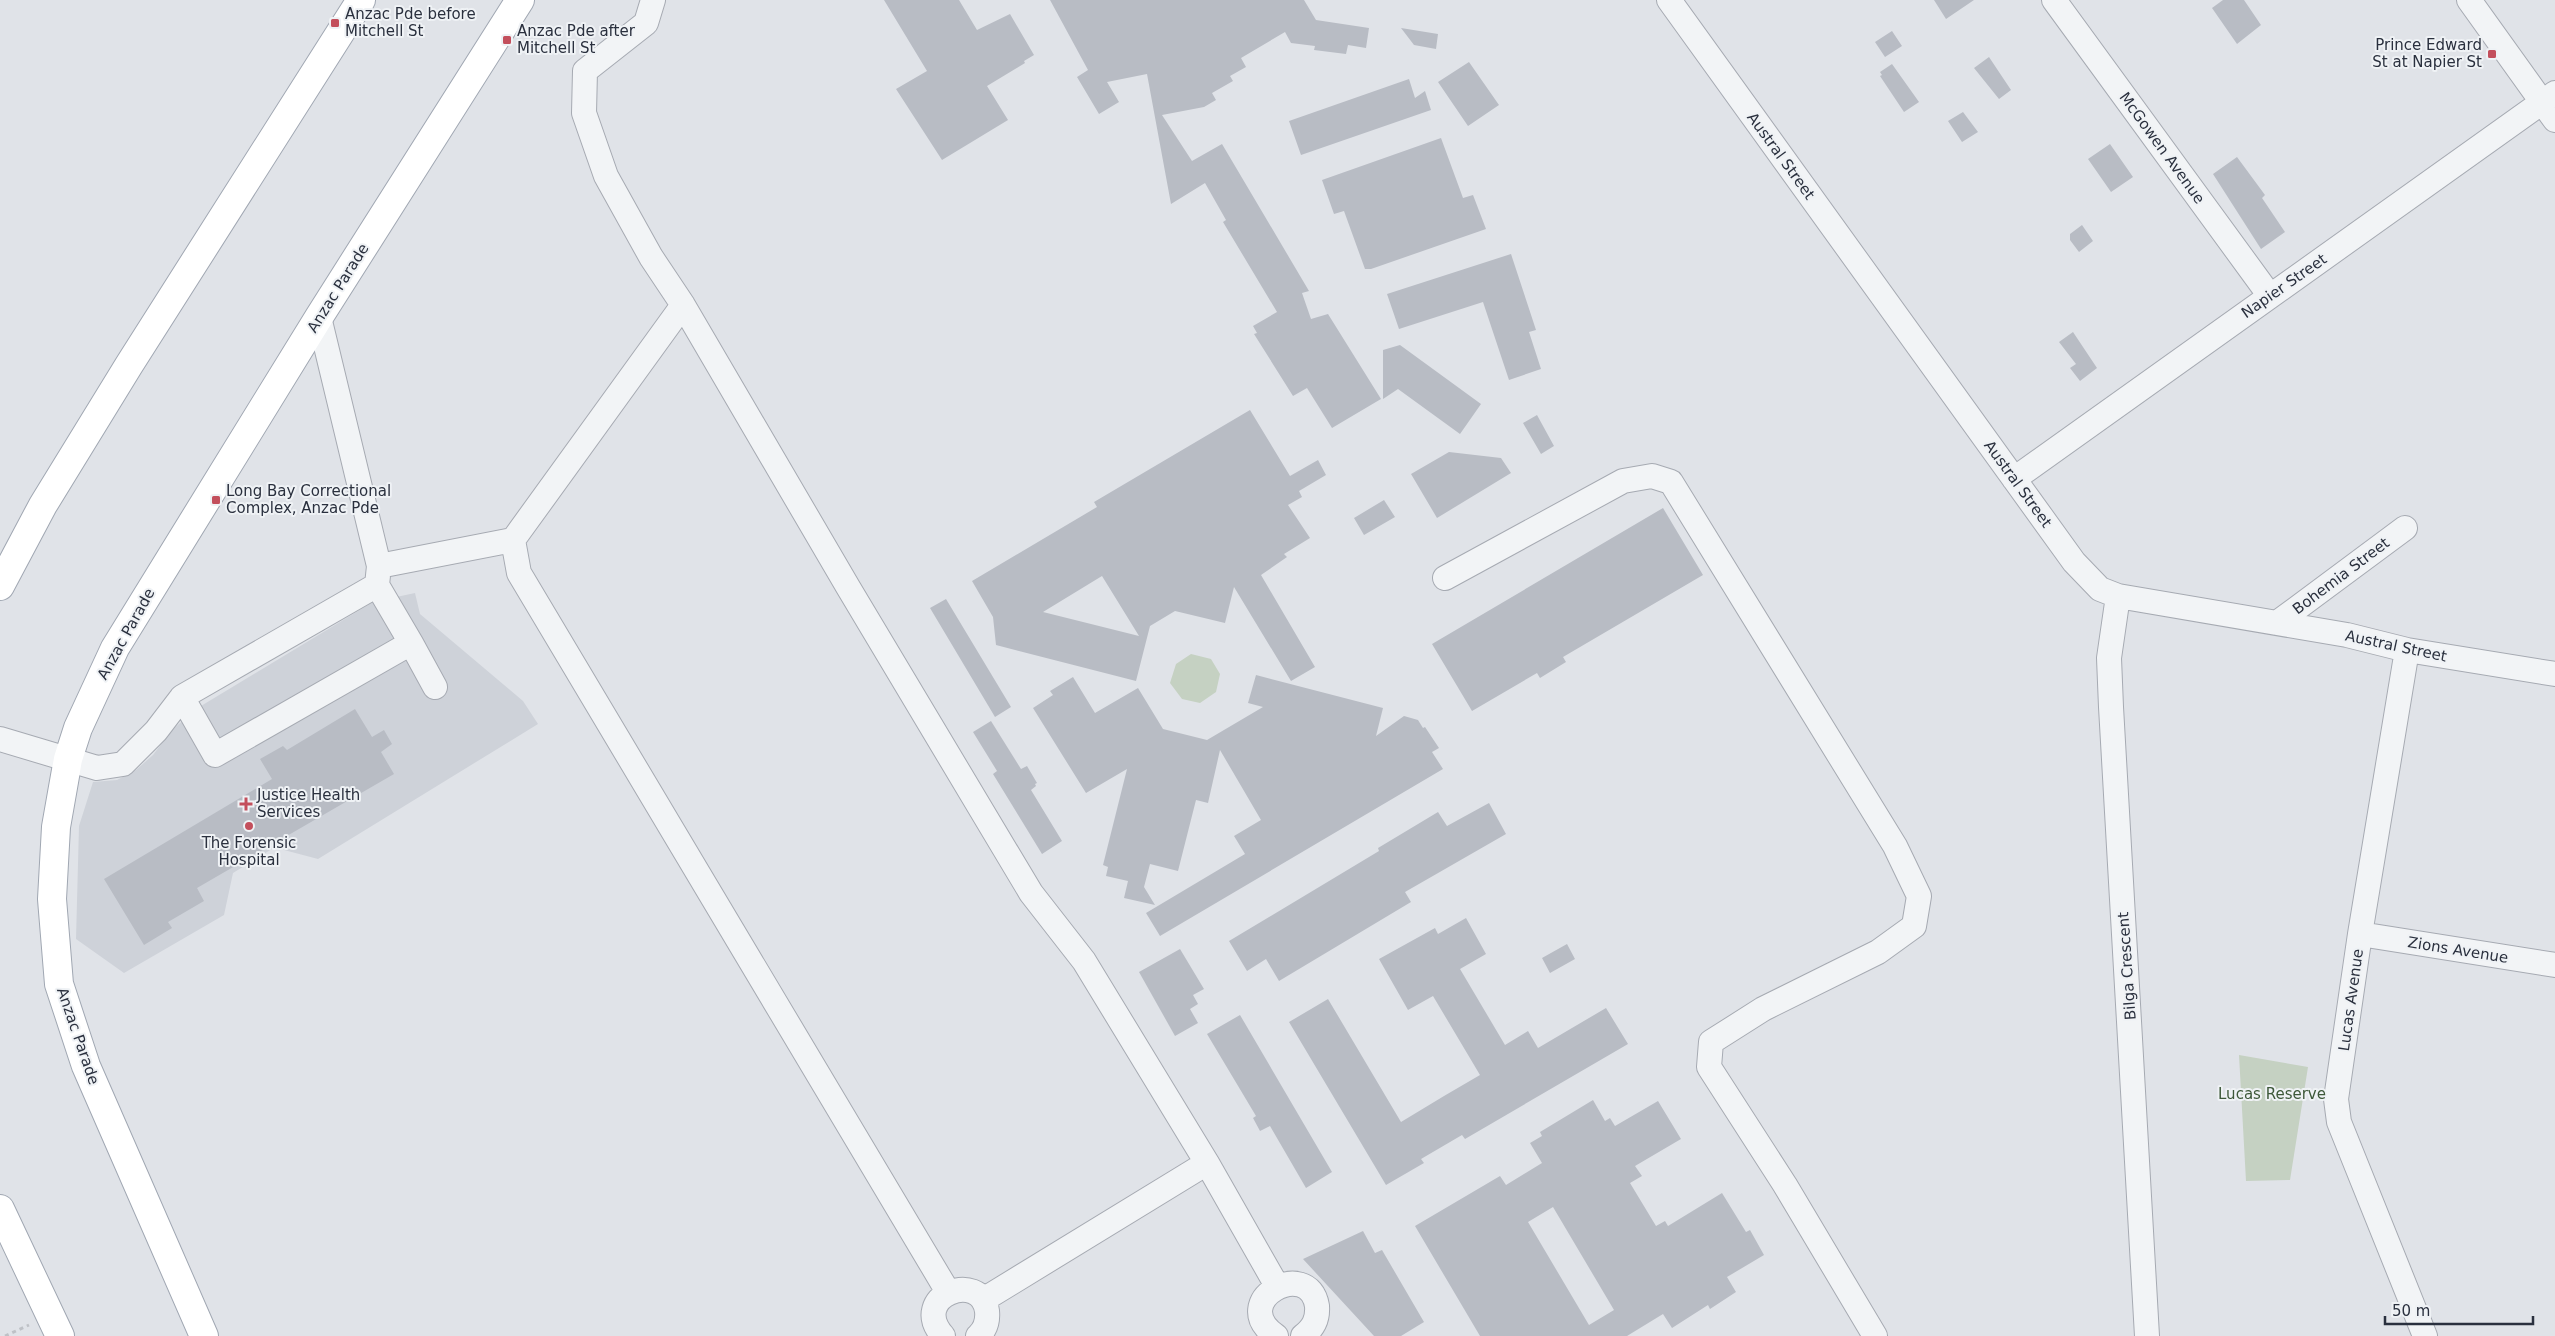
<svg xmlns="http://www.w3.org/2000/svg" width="2555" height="1336" font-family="'DejaVu Sans',sans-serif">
	<rect width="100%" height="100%" fill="#e0e3e8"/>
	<path fill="#ced2d9" d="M415,593L420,614L523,701L538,724L318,859L284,850L280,844L233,873L224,915L124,973L76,939L79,826L93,782L117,780L136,770L153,755L171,731L196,709L373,602Z"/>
	<path fill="#c5d1c2" d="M1191,654L1211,659L1220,674L1216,692L1200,703L1182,699L1170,683L1176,664Z
		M2239,1055L2308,1067L2290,1180L2246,1181Z"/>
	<path fill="#b8bcc4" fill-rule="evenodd" d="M884,0H959L977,30L1010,14L1034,55L1024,61L1025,63L987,86L1008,120L942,160L896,89L927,71Z
		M1050,0H1304L1316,20L1369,28L1366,48L1348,45L1346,54L1314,50L1315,46L1291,43L1285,32L1241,58L1246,67L1230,76L1233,81L1212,93L1216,100L1204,107L1162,115L1192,161L1222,144L1309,291L1302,293L1311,319L1328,314L1381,399L1332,428L1307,388L1293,396L1254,334L1257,333L1253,326L1277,312L1223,222L1226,220L1205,183L1171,204L1147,74L1107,82L1119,102L1099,114L1077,77L1088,70Z
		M1934,0H1974L1946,19Z
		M2223,0H2244L2261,25L2237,44L2212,8Z
		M1401,28L1438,34L1436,49L1414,45Z
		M1892,31L1902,46L1885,57L1875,42Z
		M1989,57L2011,90L1999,99L1974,68Z
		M1469,62L1499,105L1468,126L1438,82Z
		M1892,64L1919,102L1904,112L1880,76L1882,75L1880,72Z
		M1409,79L1415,98L1425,91L1431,110L1301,155L1289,121Z
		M1963,112L1978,132L1962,142L1948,121Z
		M1441,138L1463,198L1473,195L1486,229L1371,269H1365L1344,211L1334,214L1322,180Z
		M2110,144L2133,177L2111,192L2088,159Z
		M2237,157L2265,195L2262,198L2285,232L2261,249L2213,174Z
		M2082,225L2093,241L2079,252L2070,240V234Z
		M1511,254L1536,330L1529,332L1541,369L1509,380L1483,302L1399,329L1387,294Z
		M2073,332L2097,368L2080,381L2070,368L2076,364L2059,342Z
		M1400,345L1481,404L1460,434L1398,389L1383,399V350Z
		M1250,410L1290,476L1318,460L1326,475L1299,491L1302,497L1288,505L1310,538L1284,554L1287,557L1261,575L1315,667L1291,681L1234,587L1225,623L1175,611L1150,626L1136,681L996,645L993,617L972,581L1097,507L1094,502ZM1102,576L1139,636L1043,612Z
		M1537,415L1554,446L1541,454L1523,423Z
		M1449,452L1501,458L1511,473L1437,518L1411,474Z
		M1384,500L1395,517L1364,535L1354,518Z
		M1663,508L1703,575L1563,657L1566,662L1540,678L1537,673L1472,711L1432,644Z
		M946,599L1011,707L995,717L930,608Z
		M1256,675L1383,708L1376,736L1404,716L1418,720L1423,728L1425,727L1439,748L1432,752L1443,769L1160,936L1146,913L1245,854L1234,836L1261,820L1220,750L1208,803L1196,800L1178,871L1150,864L1144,887L1155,905L1124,898L1128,881L1106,876L1108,867L1103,865L1127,769L1086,793L1033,708L1053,695L1050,691L1073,677L1095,713L1138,688L1163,729L1207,740L1263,707L1248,703Z
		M355,709L372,737L384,730L392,744L381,752L394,774L197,888L204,901L168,922L172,928L144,945L104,879L272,779L260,759L283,746L287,750Z
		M991,721L1021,769L1027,766L1037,783L1035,784L1036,786L1031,790L1062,841L1042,854L993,774L997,771L973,732Z
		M1489,803L1506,834L1405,892L1411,902L1279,981L1266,959L1247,971L1229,941L1379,851L1378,848L1438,812L1447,826Z
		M1466,918L1486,954L1460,969L1505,1045L1528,1031L1538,1048L1606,1008L1628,1044L1465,1139L1462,1135L1421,1159L1424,1163L1386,1185L1289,1022L1328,999L1401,1122L1444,1096L1480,1075L1433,996L1408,1010L1379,959L1435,928L1438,934Z
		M1567,944L1575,959L1550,973L1542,958Z
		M1180,949L1204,989L1193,995L1198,1004L1190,1009L1198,1023L1175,1036L1139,972Z
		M1240,1015L1332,1172L1306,1188L1270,1126L1260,1131L1253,1118L1256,1116L1207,1034Z
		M1593,1100L1605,1121L1610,1118L1615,1126L1658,1101L1681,1139L1635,1166L1642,1176L1630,1183L1656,1226L1665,1221L1668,1226L1722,1193L1746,1232L1750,1230L1764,1255L1727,1277L1736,1292L1710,1309L1708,1305L1672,1328L1663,1314L1627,1336H1480L1415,1226L1500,1176L1506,1185L1542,1163L1530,1143L1542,1136L1540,1132ZM1553,1207L1614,1310L1589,1325L1528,1222Z
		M1363,1231L1375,1253L1382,1250L1424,1322L1401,1336H1374L1303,1259Z"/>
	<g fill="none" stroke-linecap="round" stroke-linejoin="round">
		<defs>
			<path id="minor" d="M653,0L646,23L585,71L584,113L606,176L651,257L683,305L848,587L1031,893L1084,961L1207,1163L1277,1286
				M1669,0L2074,562L2100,589L2118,596L2347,635L2407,650L2555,674
				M2054,0L2270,296
				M2469,0L2555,120
				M2014,479L2555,93
				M513,540L519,573L948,1292
				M379,566L513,540L683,305
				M1445,578L1623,481L1652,476L1671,482L1895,846L1919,896L1914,926L1878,952L1763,1009L1711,1042L1709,1067L1785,1185L1875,1336
				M2118,596L2109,658L2111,707L2147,1336
				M2277,623L2405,528
				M411,643L435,687
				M2407,650L2360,934L2336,1099L2339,1122L2425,1336
				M182,697L215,755L411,643L377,585
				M0,739L97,768L123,764L156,731L182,697L377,585L379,566L319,317
				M2360,934L2555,965
				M983,1300L1207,1163
				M943,1336C908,1296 981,1269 987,1311C988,1321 985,1330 978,1336
				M1276,1336C1226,1301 1309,1256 1317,1306C1318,1320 1313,1328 1303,1336"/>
			<path id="major" d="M0,586L43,505L129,365L361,0
				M0,1209L60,1336
				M204,1336L86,1066L59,984L52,899L56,827L68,759L78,728L115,648L319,317L520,0"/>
		</defs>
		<use href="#minor" stroke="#a6aab2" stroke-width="26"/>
		<use href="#major" stroke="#a0a7b2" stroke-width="30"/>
		<path stroke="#bec1c6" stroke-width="3" stroke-dasharray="4 4" stroke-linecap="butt" d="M5,1336L29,1325"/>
		<use href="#minor" stroke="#f2f4f6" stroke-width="24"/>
		<use href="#major" stroke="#fff" stroke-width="28"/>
	</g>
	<g fill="#c34f5c" stroke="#eff2f5" stroke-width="2">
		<rect x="330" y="18" width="10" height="10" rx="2.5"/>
		<rect x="502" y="35" width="10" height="10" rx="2.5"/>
		<rect x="2487" y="49" width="10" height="10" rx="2.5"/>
		<rect x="211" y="495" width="10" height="10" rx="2.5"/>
		<path d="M243.5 796.5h5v5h5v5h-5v5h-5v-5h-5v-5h5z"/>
		<circle cx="249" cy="826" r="5"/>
	</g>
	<g text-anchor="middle" stroke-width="4" stroke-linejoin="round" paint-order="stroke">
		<g font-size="15" fill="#2a303e" stroke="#eff2f5" text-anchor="start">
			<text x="345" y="19">Anzac Pde before<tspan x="345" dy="17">Mitchell St</tspan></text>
			<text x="517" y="36">Anzac Pde after<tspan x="517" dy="17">Mitchell St</tspan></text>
			<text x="2482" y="50" text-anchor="end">Prince Edward<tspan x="2482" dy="17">St at Napier St</tspan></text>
			<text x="226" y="496">Long Bay Correctional<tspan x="226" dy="17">Complex, Anzac Pde</tspan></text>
			<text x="257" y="800">Justice Health<tspan x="257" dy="17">Services</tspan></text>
			<text x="249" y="848" text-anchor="middle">The Forensic<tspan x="249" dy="17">Hospital</tspan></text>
		</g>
		<g font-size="15" fill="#2a303e" stroke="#eff2f5">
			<text transform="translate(2162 148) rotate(54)" y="5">McGowen Avenue</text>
			<text transform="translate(1781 156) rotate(54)" y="5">Austral Street</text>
			<text transform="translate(2284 286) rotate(-35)" y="5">Napier Street</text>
			<text transform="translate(338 288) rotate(-58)" y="5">Anzac Parade</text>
			<text transform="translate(2018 484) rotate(54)" y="5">Austral Street</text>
			<text transform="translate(2341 576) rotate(-37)" y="5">Bohemia Street</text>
			<text transform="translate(126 634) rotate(-61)" y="5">Anzac Parade</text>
			<text transform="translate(2396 646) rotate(12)" y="5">Austral Street</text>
			<text transform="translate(2458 950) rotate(9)" y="5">Zions Avenue</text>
			<text transform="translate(2127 966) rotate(-94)" y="5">Bilga Crescent</text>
			<text transform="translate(2351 1000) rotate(-82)" y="5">Lucas Avenue</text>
			<text transform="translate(78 1036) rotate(71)" y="5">Anzac Parade</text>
		</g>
		<g font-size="15" fill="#3d5839" stroke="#eff2f5">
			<text x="2272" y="1099">Lucas Reserve</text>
		</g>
	</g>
	<path d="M2385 1316v8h148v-8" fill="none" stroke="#2a303e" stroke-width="2.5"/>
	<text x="2392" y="1316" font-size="15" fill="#2a303e" stroke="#eff2f5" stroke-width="4" paint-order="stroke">50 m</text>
</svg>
